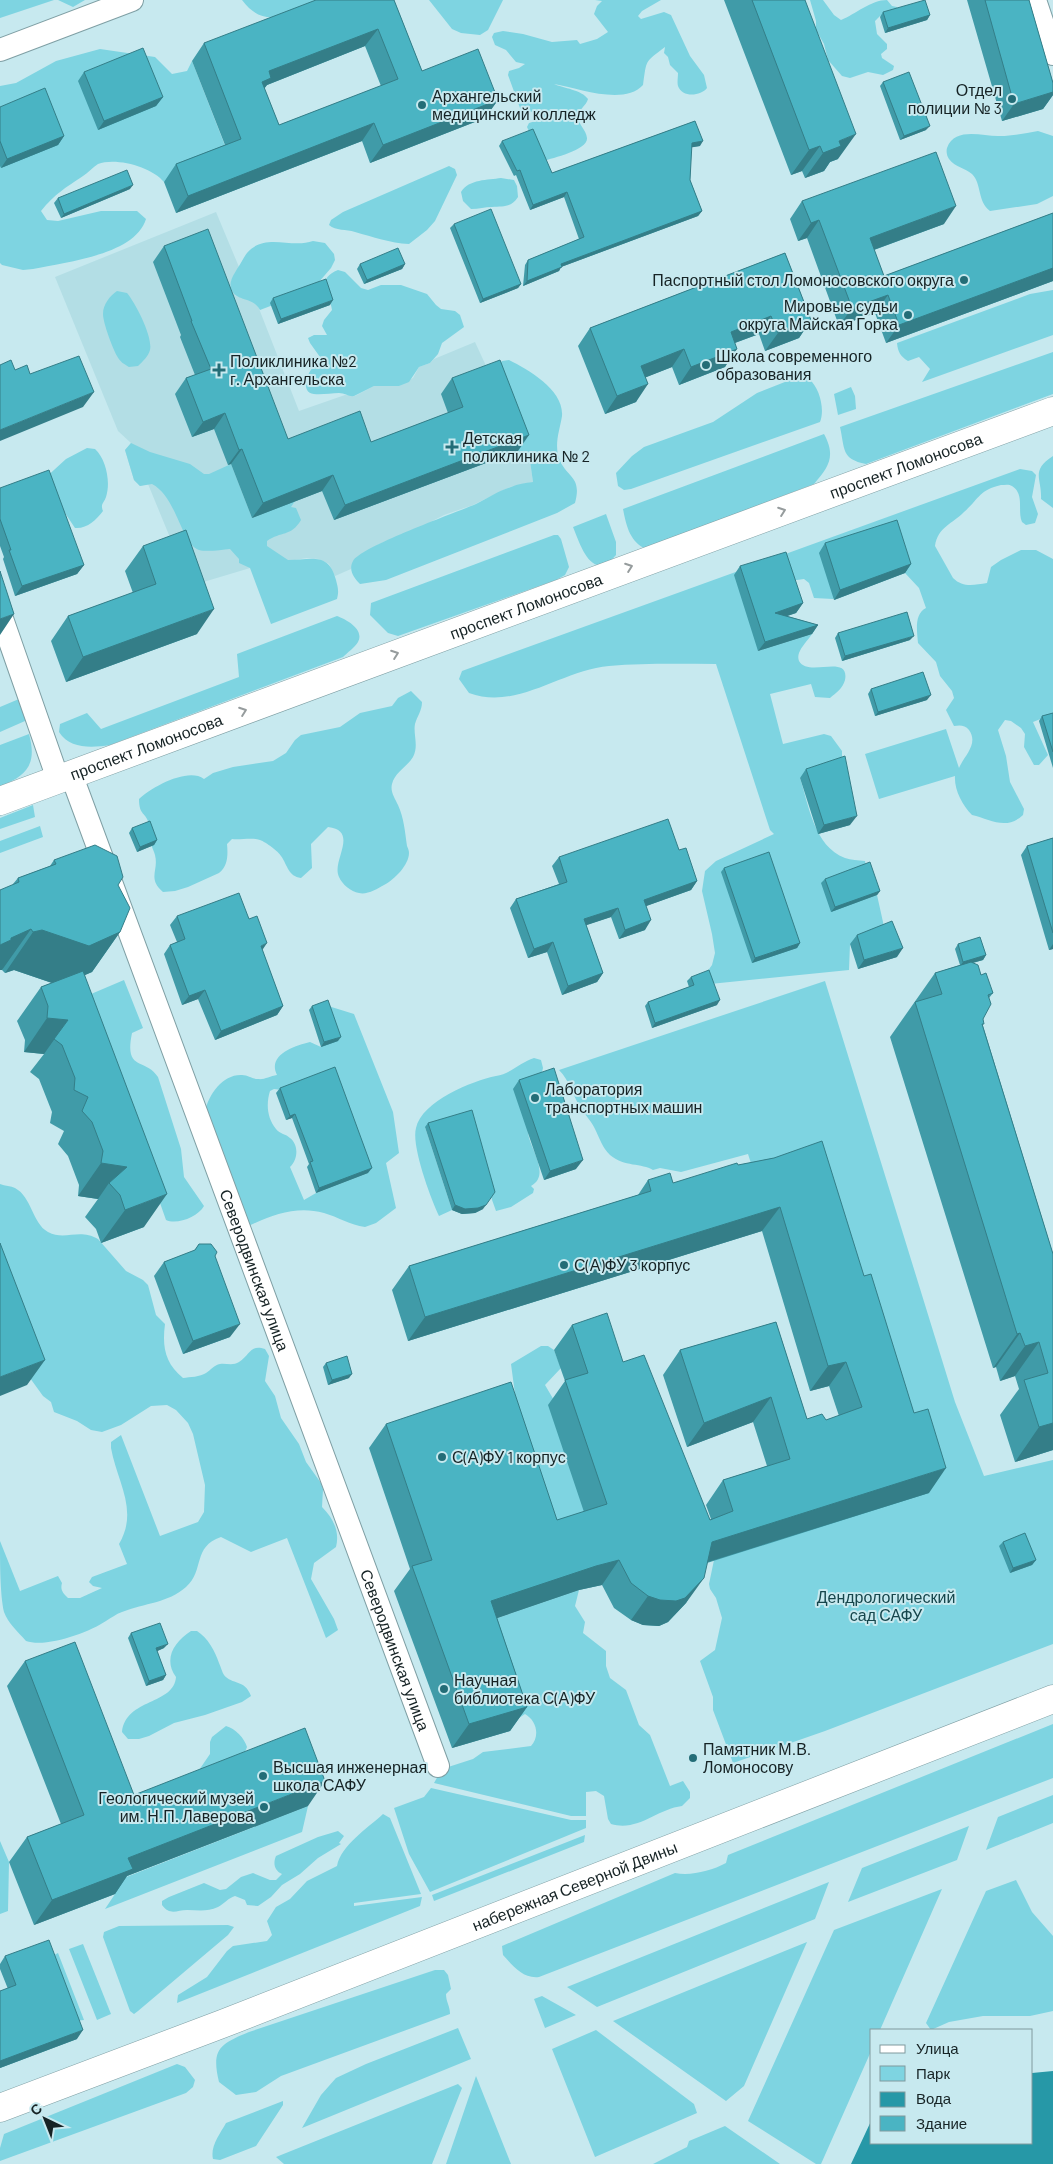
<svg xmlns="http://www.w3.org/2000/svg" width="1053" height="2164" font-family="Barlow,sans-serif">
	<rect width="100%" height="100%" fill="#c7e9ef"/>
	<path fill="#b3dee5" d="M216,212L239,267L231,281V289L236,296L251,300L258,306L299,411L345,395L355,396L374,386L384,385L399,386L413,378L419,367L430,363L434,359L475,342L530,461L533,482L510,487L473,505L444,515L415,530L379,544L354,560L351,569L335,576L329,564L319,559L307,558L288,561L284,558L190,586L148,484L140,486L134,480L125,450L131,443L118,431L55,277Z"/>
	<path fill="#7ed4e1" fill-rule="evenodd" d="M0,0H54L0,18Z
		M58,0H85L73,7Z
		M242,0H320C290,12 266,32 242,0Z
		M429,0H503L488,30L480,35L461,33L452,29Z
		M595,0H661L642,11L638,16L641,19L664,12L671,15L690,56L704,75L707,88C701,96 682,98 678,86C677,83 678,77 678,73L670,65L668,57L664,53L665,47C644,63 647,59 643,85C624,106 578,88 554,84C563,88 582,90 588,99C586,106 579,109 578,116C578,125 586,129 587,138C588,150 553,158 543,161L527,127L529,123L542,119L541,115L534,112L523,111L520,108L508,75L509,71L519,68L525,64L516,62L506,50L495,45L492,37L494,33L503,31L523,34L552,42L577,40L580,44L597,39L608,32L594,14L597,6L602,1Z
		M810,0H823L834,15L841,20C856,14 871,0 887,0L892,6L897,7V10L880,16L875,21L877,34L887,44V49L881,54L882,58L894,66L893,70L883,75L868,72L850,78L842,76L828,60L824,44L816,30V21Z
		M100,49L155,57L172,74L187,71L192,61L229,156L164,182C152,167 116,157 98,164C93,167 88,173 83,176C65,188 55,194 41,211L47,220L58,221L101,211H137L146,219C135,255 66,262 33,269L23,270L2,265L0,263V86L16,83L56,61Z
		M1038,131L1053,136V196L1037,204L990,211C977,201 982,184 972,174C965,168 955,167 949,159C947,156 946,152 947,148C955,126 984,137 1000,136C1013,136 1026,133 1038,131Z
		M449,166L455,169L457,175L435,221L427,230L409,244C390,243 373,237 355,232C346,229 336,231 329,225L331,220L343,212Z
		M501,178L514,180L517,186L518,197C511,208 503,206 492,207C485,207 479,209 471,209L463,201L461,192C469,179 488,180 501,178Z
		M313,241L325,243L334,254L335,260L331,268L312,290L260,310C252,296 238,302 232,291C228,283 233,276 237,269C241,264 243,258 247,253C265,232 291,249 313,241Z
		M338,270L345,272L361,288L368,290L381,285H401L427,294L436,305L441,309L455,311L460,315L464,327L442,343L438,354L430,363L419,367L409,382L399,386H374L354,396C349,397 345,393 339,393C323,393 297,402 309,373C312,367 317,364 320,357L310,343L308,338L314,335H327L322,326L324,320L332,310C330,293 314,280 338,270Z
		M1053,290V335L922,382L930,369L919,357L908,361C900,356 898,352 897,343L1030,294Z
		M117,291L127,293C136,304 153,337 150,350C148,357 143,361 138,366L129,367C124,364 120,362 117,356C113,349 103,323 103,314C103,304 110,296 117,291Z
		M1053,352V394L866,464C841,459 845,449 840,427Z
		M509,360C529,370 564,390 562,416C560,429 555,441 558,455C564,478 583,474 575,503L557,513L386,580L360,584C354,578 348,570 353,561C362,546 455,513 476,504C488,498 498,491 511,487C518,484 525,483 533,482L530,461L526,453L518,451L489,376L502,361Z
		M795,378L809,379C820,388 825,410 820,422L631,489L624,490L618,486L616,473L632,456L644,447L713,422L757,393Z
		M851,387L855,396L856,409L838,415L834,394Z
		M824,434C836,456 829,467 814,484L649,547L644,548C629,540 626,524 623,509Z
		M131,443L150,452L190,464L204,474H209L231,464L252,518L295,501L291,507L296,508L301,520C291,537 281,531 267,541V546L288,560C310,560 329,551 336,580C338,588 339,591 337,599L271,624L250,568L239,563V559L230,549C221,550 207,552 199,550C181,544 177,497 152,484L140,486L134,480L125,450Z
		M87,448L95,449C106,459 111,482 106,497C104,503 100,504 103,511C96,520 87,529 75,528L43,480L66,459Z
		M1053,456V508L1041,499C1042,478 1030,471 1053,456Z
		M1020,469L1032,471L1036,475L1032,497L1038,514L1035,523L1026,525L1022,522C1017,511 1025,494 1012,486C1009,484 1005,485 1001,485C979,490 979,499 964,512C952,524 938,527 935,546L953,578C963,588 974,585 987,583L991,567L1001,560L1021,550H1036L1053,559V714L1033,722L1048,755L1039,765H1034L1024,747L1025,734L1021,728L1011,721L1005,720L998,730L1006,756L1010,782L1024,809L1023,815C1006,831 990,819 972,815C962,805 954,789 955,776L879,799L865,754L946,729L959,768C964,756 979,744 969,730C965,725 960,725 954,726L946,710L954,698L952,691L940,676L936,662L918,643C917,631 914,614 926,608L919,588L905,573L890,529L833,599L814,598L809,583L804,579L790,581L758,651L812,634C808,640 801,647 799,653C798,656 798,658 799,661C808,678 850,653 845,680C843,688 836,693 830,698L815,697L811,684L770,694L783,744L824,734L831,736L842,751V758L800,778C809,806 814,846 845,858C851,860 858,860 865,861L866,867L832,911L877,895L885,931L850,944L849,970L710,984L707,972L712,965L715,953L712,934L702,891L705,871L716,861L774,834L770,830L716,664C681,664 644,663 609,666C561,670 517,711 469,693L459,679L462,671Z
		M606,514L616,542V555C592,584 580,544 573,527Z
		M554,535H558L561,539L569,567L565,575L556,580L398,636L388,633L370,615L371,603Z
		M337,616C345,619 365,629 358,642C355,647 347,653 343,657L110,745C91,748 70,749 59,732L60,724L87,713L101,729L239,677L237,654Z
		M411,691L422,702C422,711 417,716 415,724C413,734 419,746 413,757C407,767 395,772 392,784C390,792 395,798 398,805C404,818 405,832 407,846C408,848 409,851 409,853C409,865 394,880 384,885C377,889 367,895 359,893C351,892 342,884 339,877C331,861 360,831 328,827L311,844L312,868L301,878C288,876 288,866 281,856C279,852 266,842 260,840C252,837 241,840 232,839L227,844C228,855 228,866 219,873L188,887L175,891L163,892C147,878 159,871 155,855C154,851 152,848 151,844C150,837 151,830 149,824C146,812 139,816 139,799C152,787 188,767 204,779L213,773L233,767L273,761L286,753L295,740L301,735L340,727L360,713L392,706L398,698Z
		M19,699L27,717L25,721L0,732V707Z
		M29,734C37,763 28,776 0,786V745Z
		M33,805L35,817L0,829V818Z
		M40,826L43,837L0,853V841Z
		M124,980L143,1028L132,1033C124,1072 145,1057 158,1077L181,1149L184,1177L204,1206C198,1217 177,1225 166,1220L104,1044L84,997Z
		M825,981L955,1402L984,1476L1053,1460V1644L825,1731L733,1763L713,1710V1697L700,1661L715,1650L722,1618L716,1598L710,1589L709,1584L714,1560L929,1492L757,1182L748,1154L681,1172L660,1168L653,1170C642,1163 624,1167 610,1155C602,1147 600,1139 595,1129C592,1122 586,1116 582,1110C573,1097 570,1081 559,1070Z
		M325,1005L354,1014L393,1112L399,1153L386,1163L396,1208L376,1223L365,1227C350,1225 338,1217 324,1213C295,1205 270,1216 244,1228L205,1111C209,1094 223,1074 242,1075C248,1075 252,1079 258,1079C264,1080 270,1076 277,1075C267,1055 294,1046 310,1042L321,1047ZM274,1089L282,1090L368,1173L316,1193L304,1200L290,1167C298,1159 299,1145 290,1138C286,1134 280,1134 276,1129C267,1118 266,1104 270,1091Z
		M534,1058L541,1060L543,1068C540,1082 527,1122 528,1133C530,1149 551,1175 531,1186L534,1189L533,1193L511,1207L496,1211L491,1197L425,1127L452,1210L439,1216C431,1199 411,1146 416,1128C422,1101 472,1081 496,1076C510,1074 521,1062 534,1058Z
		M0,1184C5,1186 11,1186 15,1188C32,1197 32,1223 48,1232C65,1241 79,1228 98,1239L126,1271L143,1280L148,1285L156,1315L165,1324C162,1347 165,1363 183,1378C190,1377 200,1377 206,1373C211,1370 214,1365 220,1364C226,1363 233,1366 239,1362C250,1355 250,1344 265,1349L269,1356L265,1381L275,1396L281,1418L299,1444L306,1462L321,1483L323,1489L322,1507C333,1518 340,1531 336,1547L314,1563L311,1579L334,1619L338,1630L326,1638L287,1538L251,1552L221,1537C192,1547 205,1570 186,1587C168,1603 145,1603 122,1612C116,1614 111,1618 106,1621C88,1633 46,1648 26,1641C18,1632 8,1623 4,1612C0,1594 0,1561 0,1541L20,1591L58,1576L62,1583C60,1590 63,1593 68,1598H80L102,1588L93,1586L89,1582L92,1577L127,1564L119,1544C139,1510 117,1482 111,1448V1442L121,1435L160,1536L198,1522L204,1512L205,1485L193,1434L188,1423L176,1410L167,1405L151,1406L121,1425L102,1432L91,1430L77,1421L54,1412L51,1402L43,1396L30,1378L0,1297Z
		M541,1346H548L554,1350L561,1368L545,1385L555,1402L585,1513L568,1552L507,1417L515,1394L511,1364Z
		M579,1590L575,1606L585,1622L583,1633L606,1651V1666L610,1678L626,1690L639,1725L650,1735L670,1786L683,1781L690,1792V1798L682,1806C657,1809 638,1832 611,1824L608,1819L604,1796L596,1791L586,1792V1816H571L434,1783L442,1769L473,1759L483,1752L531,1746C540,1736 537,1721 525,1714L516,1720L474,1626Z
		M191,1631H197C208,1638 215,1651 219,1663C221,1667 222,1672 224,1675C232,1685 245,1679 251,1696L242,1702L205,1715L174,1723L149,1736L139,1739H128L122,1732C126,1698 174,1705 176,1677C163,1659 174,1642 191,1631Z
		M1053,1724V1778L539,1977C523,1979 513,1966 503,1955L502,1946L675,1873C691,1876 711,1871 726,1863L728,1855Z
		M226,1726C235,1728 245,1739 247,1747L245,1752L197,1773L210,1754V1742L212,1737Z
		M431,1788L571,1820H586V1828L430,1892L409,1854L394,1808L424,1797Z
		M1053,1795V1823L986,1850L998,1817Z
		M308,1806L302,1832L105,1909L115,1894L111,1883Z
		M383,1814L390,1818L421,1894L354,1903V1906L422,1897L420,1906L177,2003L178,1995L207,1977L227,1951L233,1946L267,1941L272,1935L267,1921L276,1907L290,1899L307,1881L337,1866C341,1845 368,1828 383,1814Z
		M969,1826L957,1860L848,1902L862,1868Z
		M338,1831L344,1836L339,1843L341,1844L318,1858L300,1874L282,1885L271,1897L258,1906L247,1905L245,1900L235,1896C228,1898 224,1904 218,1907C207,1912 198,1910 187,1910C177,1910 170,1916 162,1905V1901L169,1897L204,1883L220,1890L226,1889L241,1877L253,1873L270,1880H276L282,1874C274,1870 273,1863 276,1856L318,1837Z
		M585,1835L584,1842L434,1901L432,1895Z
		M0,1841L9,1862L8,1911L0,1914Z
		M1016,1880L1032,1912L1053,1936V2011L1030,2016H983L949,2022L931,2030L926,2023L986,1891Z
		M829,1882L815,1919L597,2007L567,1987Z
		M942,1889L880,2030H872V2049L821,2164H816L748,2121L834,1930Z
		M228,1925L234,1927L228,1935L138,2011L134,2014L130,2011L103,1937L104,1932L119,1926Z
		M807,1942L744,2086L726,2101L613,2021Z
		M83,1944L111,2014L97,2020L69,1949Z
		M58,1953L84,2020L75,2021L52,1956Z
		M435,1970H444L448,1975L451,1989L446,1994C446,2002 450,2006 450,2014L281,2076L256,2092L236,2095L219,2082C211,2049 220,2044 249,2032Z
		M542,1996L576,2015L545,2028L534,1999Z
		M458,2028L471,2059L302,2128L321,2095L336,2078L366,2064Z
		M596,2030L694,2104L697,2113L595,2157L552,2049Z
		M177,2064L185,2067L195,2080L193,2087L186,2093L0,2161V2148L4,2134Z
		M476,2076L511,2164H446Z
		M458,2084L462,2088L432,2164H284L276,2157Z
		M283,2101V2105L256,2146L220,2160L213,2159C210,2146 220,2134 226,2123Z
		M725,2126L780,2164H653L687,2147L689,2141Z"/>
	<path fill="#2698a7" d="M1053,2071V2164H851L872,2119V2143H1032V2073Z"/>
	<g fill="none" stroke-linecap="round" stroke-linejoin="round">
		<defs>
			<g id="minor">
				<path d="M1035,0L1053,54"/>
				<path d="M0,50L132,0"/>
				<path d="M0,613L58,779"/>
				<path id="s1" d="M71,774L438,1766"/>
			</g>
			<g id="major">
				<path id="s2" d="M0,801L1053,411"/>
				<path id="s3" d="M0,2108L222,2024L1053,1699"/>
			</g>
		</defs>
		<use href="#minor" stroke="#7f9fa4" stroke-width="24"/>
		<use href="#major" stroke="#7f9fa4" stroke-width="29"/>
		<use href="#minor" stroke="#fff" stroke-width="22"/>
		<use href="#major" stroke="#fff" stroke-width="28"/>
	</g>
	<path fill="#409ba8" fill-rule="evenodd" d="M394,0L422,71L498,100L485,118L370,163L362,141L176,213L164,182L176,164L225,145L192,61L204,43ZM365,46L381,86L279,125L264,88L267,85Z
		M724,0H805L838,159L830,162L824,171L805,178L802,171L791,175Z
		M967,0H1029L1053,83V95L1043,109L1002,121Z
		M883,12L930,15L927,20L885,33L880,17Z
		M84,72L163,97L156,106L98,130L78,81Z
		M883,82L926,130L900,140L880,86Z
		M0,107L64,136L58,145L1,168L0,166Z
		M695,121L700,146L691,147L690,180L702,211L698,216L561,267L559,271L523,286L525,265L528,260L579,239L564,197L530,210L516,175L514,176L499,146L502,141L552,173Z
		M130,189L61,218L54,203L58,198Z
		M802,201L944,224L874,250L884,276L1053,213V281L886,343L875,313L839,326L807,238L798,241L790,219Z
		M454,224L521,284L518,288L480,303L450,228Z
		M164,246L288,439L371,442L448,413L441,394L452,378L518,451L334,520L322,491L252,518L231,464L228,465L214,429L192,437L175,394L186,378L195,375L180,337L181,335L153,262Z
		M785,253L811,320L799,338L765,351L759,334L735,343L725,367L679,385L672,367L646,377L636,402L605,414L578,346L590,328Z
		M360,264H405L402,269L364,284L357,269Z
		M273,298L330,305L278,324L270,303Z
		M0,488L84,565L77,574L15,596L3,559L4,557L0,546Z
		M825,543L911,564L905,573L834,600L819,553Z
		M143,546L197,634L66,682L51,641L68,616L133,593L125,571Z
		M740,566L803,603L796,613L787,616L818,625L812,634L758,651L734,575Z
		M838,633L910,640L842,661L835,638Z
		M871,689L927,700L875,716L868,694Z
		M1053,713V768L1039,721L1042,716Z
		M806,769L850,825L818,834L800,778Z
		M132,828L157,840L154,845L137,852L129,833Z
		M1053,838V949L1049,950L1021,855L1027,846Z
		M679,850L697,881L691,890L646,906L645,930L619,939L611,917L586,925L603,973L597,982L562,995L547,952L528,958L510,908L516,899L559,884L552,866L559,857Z
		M54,860L118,885L120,932L92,972L84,975L144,1227L101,1243L96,1229L85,1217L98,1199L78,1196L79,1185L68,1156L58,1144L64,1131L50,1123L52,1112L39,1079L30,1072L44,1054L24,1052L25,1040L17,1021L41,987L52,983L14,970L5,973L2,970L13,884L18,878L50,866Z
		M724,868L800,943L797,948L752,963L721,872Z
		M825,879L880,891L877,895L831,912L821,883Z
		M177,916L249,919L262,950L283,1006L277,1015L215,1040L198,999L182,1005L164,954L170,945L177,942L170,925Z
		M857,935L897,957L858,969L850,944Z
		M958,944L986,955L983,960L973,963L993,993L989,998L983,1019V1026L1053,1254V1450L1015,1462L1000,1415L1019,1389L1015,1376L1000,1381L996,1367L993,1368L890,1037L935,973L960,965L955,949Z
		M691,977L717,1005L652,1028L645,1006L648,1002L689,987L687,981Z
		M312,1006L338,1041L321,1047L309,1010Z
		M519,1080L576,1169L544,1180L513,1089Z
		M280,1088L368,1173L316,1193L307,1167L309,1164L292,1118L286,1120L276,1093Z
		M428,1123L483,1209L475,1213L462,1214L452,1210L425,1127Z
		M774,1158L929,1493L707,1563L686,1603L668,1622L659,1626L643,1625L631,1620L614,1608L602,1585L579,1590L497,1618L527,1707L510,1731L452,1748L394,1591L410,1569L369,1448L386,1424L557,1520L584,1512L548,1405L565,1381L554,1350L572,1325L623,1362L710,1520L711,1519L706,1505L723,1480L767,1466L753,1422L687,1447L663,1375L680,1350L776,1322L807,1419L826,1420L839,1416L829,1386L810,1391L762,1231L408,1341L392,1290L409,1266L638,1195L648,1180L673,1183L738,1165Z
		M199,1244L215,1256L230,1337L183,1354L154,1276L164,1262L194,1251Z
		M326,1363L349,1378L328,1385L323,1367Z
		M1003,1542L1036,1560L1032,1565L1010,1573L999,1546Z
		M131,1633L164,1648L157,1651L166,1675L163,1680L146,1686L128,1638Z
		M25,1661L134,1795L308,1806L127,1876L115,1894L34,1925L9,1862L27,1837L61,1824L7,1686Z
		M5,1956L77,2039L0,2068V1991L8,1989L0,1969V1964Z"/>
	<path fill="#347e88" d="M930,15L927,20L885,33L888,28Z
		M378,29L365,46L267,85L259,96L249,99L269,71Z
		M1053,92V95L1043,109L1002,121L1014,104Z
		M163,97L156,106L98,130L104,121Z
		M498,100L485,118L370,163L383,145Z
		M374,123L362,141L176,213L188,196Z
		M930,126L926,130L900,140L904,136Z
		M856,134L838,159L830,162L824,171L805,178L823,153L839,141Z
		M64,136L58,145L1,168L7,159Z
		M703,141L700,146L688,148L692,143Z
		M820,146L802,171L791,175L809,150Z
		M133,185L130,189L61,218L64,214Z
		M567,192L564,197L530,210L533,205Z
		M956,206L944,224L857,256L870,238Z
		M702,211L698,216L561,267L559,271L523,286L527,281L561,264Z
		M819,220L807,238L798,241L811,223Z
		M405,264L402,269L364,284L367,280Z
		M1053,268V281L886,343L899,325Z
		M521,284L518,288L480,303L483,299Z
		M888,295L875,313L839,326L852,308Z
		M333,300L330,305L278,324L281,319Z
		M771,316L759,334L718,349L731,332Z
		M811,320L799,338L765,351L778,333Z
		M684,349L672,367L629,384L641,366Z
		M737,349L725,367L679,385L691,367Z
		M648,384L636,402L605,414L617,396Z
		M94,392L83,407L0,441V430Z
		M225,413L214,429L192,437L203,422Z
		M529,435L518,451L334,520L345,505Z
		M242,449L231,464L228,465L239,450Z
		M333,475L322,491L252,518L263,503Z
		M911,564L905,573L834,600L840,590Z
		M84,565L77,574L15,596L22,586Z
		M803,603L796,613L769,622L775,613Z
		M214,609L197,634L66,682L83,657Z
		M14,614L0,635V619Z
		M818,625L812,634L758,651L765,642Z
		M914,636L910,640L842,661L845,656Z
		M931,695L927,700L875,716L878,712Z
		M857,816L850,825L818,834L824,825Z
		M157,840L154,845L137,852L140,847Z
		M697,881L691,890L638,909L644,900Z
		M880,891L877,895L831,912L835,907Z
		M618,908L611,917L578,928L584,919Z
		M651,920L645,930L619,939L625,930Z
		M31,929L2,970H0V945L11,938Z
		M42,930L120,932L92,972L61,986L14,970L5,973L33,932Z
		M553,942L547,952L528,958L534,949Z
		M267,943L261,952V946Z
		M800,943L797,948L752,963L755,958Z
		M1053,944V949L1049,950Z
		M903,948L897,957L858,969L864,960Z
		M986,955L983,960L960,966L963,962Z
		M603,973L597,982L562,995L568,986Z
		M205,990L198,999L182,1005L189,996Z
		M720,1000L717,1005L652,1028L655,1023Z
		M283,1006L277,1015L215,1040L221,1031Z
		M47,1018L68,1020L44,1054L24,1052Z
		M341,1037L338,1041L321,1047L324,1042Z
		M295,1114L292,1118L286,1120L290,1116Z
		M583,1160L576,1169L544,1180L550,1171Z
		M101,1163L127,1167L109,1183L98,1199L78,1196Z
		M372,1168L368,1173L316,1193L319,1188Z
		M167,1194L144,1227L101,1243L125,1210Z
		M455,1205H486L483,1209L475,1213L462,1214L452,1210Z
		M780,1207L762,1231L408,1341L425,1317Z
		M240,1324L230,1337L183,1354L193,1341Z
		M1020,1333L996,1367L993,1368L1017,1334Z
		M1039,1342L1015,1376L1000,1381L1025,1346Z
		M45,1360L27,1385L0,1396V1377Z
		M846,1362L829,1386L810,1391L828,1366Z
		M352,1374L349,1378L328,1385L332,1380Z
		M771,1397L753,1422L687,1447L704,1423Z
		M1053,1423V1450L1015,1462L1039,1427Z
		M946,1468L929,1493L695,1566L712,1542Z
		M619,1560L602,1585L579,1590L474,1626L491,1601L596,1566Z
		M1036,1560L1032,1565L1010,1573L1013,1568Z
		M704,1578L686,1603L668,1622L659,1626L643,1625L631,1620L648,1596Z
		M168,1644L164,1648L153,1653L156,1648Z
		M166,1675L163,1680L146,1686L149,1681Z
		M527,1707L510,1731L452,1748L469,1724Z
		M325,1781L308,1806L127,1876L115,1894L34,1925L52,1900L128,1858Z
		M83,2030L77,2039L0,2068V2061Z"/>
	<path fill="#4ab4c3" stroke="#347e88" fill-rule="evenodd" d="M316,0H394L422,71L478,49L498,100L383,145L374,123L188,196L176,164L241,139L204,43ZM378,29L398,79L279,125L262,82L271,78L269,71Z
		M752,0H805L856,134L839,141L841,146L823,153L820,146L809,150Z
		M925,0L930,15L888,28L883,12Z
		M985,0H1029L1053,83V92L1014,104Z
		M143,48L163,97L104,121L84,72Z
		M909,72L930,126L904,136L883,82Z
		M45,88L64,136L7,159L0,141V107Z
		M695,121L703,141L692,143L690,180L702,211L561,264L562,267L527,281L528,260L584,237L567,192L533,205L520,170L517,171L502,141L533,129L552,173Z
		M936,152L956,206L870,238L884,276L1053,213V268L899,325L888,295L852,308L819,220L811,223L802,201Z
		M127,170L133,185L64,214L58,198Z
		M491,209L521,284L483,299L454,224Z
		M208,229L288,439L360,411L371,442L463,407L452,378L500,360L529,435L345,505L333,475L263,503L242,449L239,450L225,413L203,422L186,378L211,369L191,321H192L164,246Z
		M398,248L405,264L367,280L360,264Z
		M785,253L811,320L778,333L771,316L731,332L737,349L691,367L684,349L641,366L648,384L617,396L590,328Z
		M326,279L333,300L281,319L273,298Z
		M79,356L94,392L0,430V365L11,360L15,370L27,365L30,374Z
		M49,470L84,565L22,586L9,550H11L0,519V488Z
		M897,520L911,564L840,590L825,543Z
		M186,530L214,609L83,657L68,616L156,584L143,546Z
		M786,552L803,603L775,613L818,625L765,642L740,566Z
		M0,571L14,614L0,619Z
		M907,612L914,636L845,656L838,633Z
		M923,672L931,695L878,712L871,689Z
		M1053,713V752L1042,716Z
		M845,756L857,816L824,825L806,769Z
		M668,819L679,850L686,848L697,881L644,900L651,920L625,930L618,908L584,919L603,973L568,986L553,942L534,949L516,899L567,882L559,857Z
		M150,821L157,840L140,847L132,828Z
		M1053,838V933L1027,846Z
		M95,845L117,856L123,877L118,885L130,908L120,932L89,946L42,930L33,932L31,929L11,938V940L0,945V890L19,882L18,878L56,864L54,860Z
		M769,852L800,943L755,958L724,868Z
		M870,862L880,891L835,907L825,879Z
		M239,893L249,919L257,916L267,943L261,946L283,1006L221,1031L205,990L189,996L170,945L185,939L177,916Z
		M892,921L903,948L864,960L857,935Z
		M980,937L986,955L963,962L958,944Z
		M971,962L978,965L981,975L986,973L993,993L988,995L991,1004L983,1019L984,1024H982L1053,1254V1423L1039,1427L1024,1380L1048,1373L1039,1342L1025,1346L1020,1333L1017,1334L915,1002L942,994L935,973Z
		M709,970L720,1000L655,1023L648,1002L694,985L691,977Z
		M83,971L167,1194L125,1210L120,1195L109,1183L127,1167L101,1163L103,1151L92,1122L82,1111L88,1097L74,1090L75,1078L62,1045L54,1039L68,1020L47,1018L48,1006L41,987Z
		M328,1000L341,1037L324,1042L312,1006Z
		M335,1067L372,1168L319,1188L310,1162L313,1161L295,1114L290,1116L280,1088Z
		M554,1068L583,1160L550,1171L519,1080Z
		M472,1110L495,1192L486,1205L478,1208L465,1209L455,1205L428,1123Z
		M822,1141L864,1276L871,1274L914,1413L928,1409L946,1468L712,1542L704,1578L685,1598L676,1601L660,1600L648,1596L631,1583L619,1560L596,1566L491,1601L527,1707L469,1724L412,1566L432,1560L386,1424L511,1382L557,1520L607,1504L565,1380L588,1373L572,1325L607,1313L623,1362L644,1355L710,1520L733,1511L723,1480L790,1459L771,1397L704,1423L680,1350L776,1322L807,1419L822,1414L826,1420L862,1407L846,1362L828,1366L780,1207L425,1317L409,1266L651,1191L648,1180L670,1173L673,1183L737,1163L738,1165L774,1158Z
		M0,1243L45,1360L0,1377Z
		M199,1244H211L217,1252L215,1256L240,1324L193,1341L164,1262L195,1250Z
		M347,1356L352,1374L332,1380L326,1363Z
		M1025,1533L1036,1560L1013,1568L1003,1542Z
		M160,1623L168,1644L156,1648L166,1675L149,1681L131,1633Z
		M75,1642L134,1795L305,1728L325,1781L128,1858L133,1869L52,1900L27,1837L84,1815L25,1661Z
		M49,1940L83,2030L0,2061V1991L16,1985L5,1956Z"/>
	<defs><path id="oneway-chevron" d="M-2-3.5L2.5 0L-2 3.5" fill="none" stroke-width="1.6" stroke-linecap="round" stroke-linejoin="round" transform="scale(1.25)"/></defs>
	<g stroke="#969c9d">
		<use href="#oneway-chevron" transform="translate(782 511) rotate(-20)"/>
		<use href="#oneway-chevron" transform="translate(629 567) rotate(-20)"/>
		<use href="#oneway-chevron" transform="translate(395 654) rotate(-20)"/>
		<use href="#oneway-chevron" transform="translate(243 711) rotate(-20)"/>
	</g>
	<g fill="#236d77" stroke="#c7e9ef" stroke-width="2">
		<circle cx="1012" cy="99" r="5"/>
		<circle cx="422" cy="105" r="5"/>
		<circle cx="964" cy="280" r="5"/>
		<circle cx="908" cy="315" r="5"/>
		<circle cx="706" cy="365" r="5"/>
		<path d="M216.5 362.5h5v5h5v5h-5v5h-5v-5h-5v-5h5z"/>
		<path d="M449.5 439.5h5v5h5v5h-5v5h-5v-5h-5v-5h5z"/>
		<circle cx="535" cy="1098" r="5"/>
		<circle cx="564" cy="1265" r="5"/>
		<circle cx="442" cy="1457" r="5"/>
		<circle cx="444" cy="1689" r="5"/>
		<circle cx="693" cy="1758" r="5"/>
		<circle cx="263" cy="1776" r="5"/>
		<circle cx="264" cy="1807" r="5"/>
	</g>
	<g text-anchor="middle" stroke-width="4" stroke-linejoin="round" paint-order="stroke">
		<g font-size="16" fill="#162325" stroke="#c7e9ef" text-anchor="start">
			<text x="1002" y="96" text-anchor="end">Отдел<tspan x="1002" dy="18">полиции № 3</tspan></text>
			<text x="432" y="102">Архангельский<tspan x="432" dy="18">медицинский колледж</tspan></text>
			<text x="954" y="286" text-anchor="end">Паспортный стол Ломоносовского округа</text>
			<text x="898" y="312" text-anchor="end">Мировые судьи<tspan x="898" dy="18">округа Майская Горка</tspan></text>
			<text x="716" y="362">Школа современного<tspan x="716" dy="18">образования</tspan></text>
			<text x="230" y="367">Поликлиника №2<tspan x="230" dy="18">г. Архангельска</tspan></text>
			<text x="463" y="444">Детская<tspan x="463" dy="18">поликлиника № 2</tspan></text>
			<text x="545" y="1095">Лаборатория<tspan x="545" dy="18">транспортных машин</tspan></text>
			<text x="574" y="1271">С(А)ФУ 3 корпус</text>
			<text x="452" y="1463">С(А)ФУ 1 корпус</text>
			<text x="454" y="1686">Научная<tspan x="454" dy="18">библиотека С(А)ФУ</tspan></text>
			<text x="703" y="1755">Памятник М.В.<tspan x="703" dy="18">Ломоносову</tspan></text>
			<text x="273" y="1773">Высшая инженерная<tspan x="273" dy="18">школа САФУ</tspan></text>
			<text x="254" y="1804" text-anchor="end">Геологический музей<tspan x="254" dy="18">им. Н.П. Лаверова</tspan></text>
		</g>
		<g font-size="16" fill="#162325" stroke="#c7e9ef">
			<text dy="6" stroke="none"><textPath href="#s2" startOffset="966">проспект Ломоносова</textPath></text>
			<text dy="6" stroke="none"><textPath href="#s2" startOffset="561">проспект Ломоносова</textPath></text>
			<text dy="6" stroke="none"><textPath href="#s2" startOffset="156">проспект Ломоносова</textPath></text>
			<text dy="6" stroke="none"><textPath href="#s1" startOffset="529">Северодвинская улица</textPath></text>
			<text dy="6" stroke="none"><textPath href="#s1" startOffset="934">Северодвинская улица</textPath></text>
			<text dy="6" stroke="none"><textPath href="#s3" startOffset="616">набережная Северной Двины</textPath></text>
		</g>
		<g font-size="16" fill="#16464c" stroke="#c7e9ef">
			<text x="886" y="1603">Дендрологический<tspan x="886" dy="18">сад САФУ</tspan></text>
		</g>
	</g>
	<rect x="870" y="2029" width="162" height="115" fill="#c7e9ef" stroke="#809a9e"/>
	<rect x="880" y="2045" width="25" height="8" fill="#ffffff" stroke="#809a9e"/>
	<text x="916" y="2054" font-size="15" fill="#162325">Улица</text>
	<rect x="880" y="2066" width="25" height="15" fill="#7ed4e1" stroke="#809a9e"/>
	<text x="916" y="2079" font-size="15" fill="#162325">Парк</text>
	<rect x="880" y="2092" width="25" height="15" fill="#2698a7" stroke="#809a9e"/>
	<text x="916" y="2104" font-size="15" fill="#162325">Вода</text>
	<rect x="880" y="2116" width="25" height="15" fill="#4ab4c3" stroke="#809a9e"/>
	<text x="916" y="2129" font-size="15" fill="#162325">Здание</text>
	<g transform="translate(45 2119) rotate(317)" stroke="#c7e9ef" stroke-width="4" paint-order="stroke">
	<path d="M0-4L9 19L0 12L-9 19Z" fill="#162325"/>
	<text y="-8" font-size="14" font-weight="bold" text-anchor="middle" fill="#162325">С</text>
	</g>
</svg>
